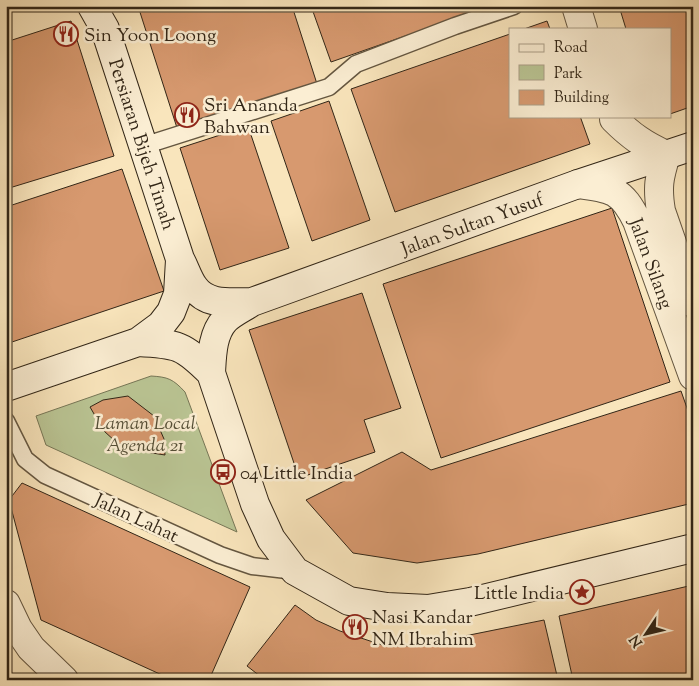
<svg xmlns="http://www.w3.org/2000/svg" width="699" height="686" font-family="'Sorts Mill Goudy',serif">
	<rect width="100%" height="100%" fill="#f9e5bc"/>
	<filter id="stains"><feTurbulence type="fractalNoise" baseFrequency=".004" numOctaves="4"/><feColorMatrix values="0 0 0 0 .2 0 0 0 0 .09 0 0 0 0 .02 0 0 0 .5 -.17"/></filter>
	<radialGradient id="worn" r=".72"><stop offset=".6" stop-color="#630" stop-opacity="0"/><stop offset="1" stop-color="#630" stop-opacity=".3"/></radialGradient>
	<path fill="#bac594" stroke="#767656" d="M151,376C168,377 173,379 185,392L237,532L46,445L36,416Z"/>
	<path fill="#d7996f" stroke="#322617" d="M138,6H292L318,87L178,131Z
		M311,6H491L331,62Z
		M619,6H693V106L670,114V29H626Z
		M71,21L114,156L6,189V42Z
		M547,21L550,29H524Z
		M510,34V116H580L590,144L395,212L351,89Z
		M329,101L370,220L312,241L271,121Z
		M248,126L289,248L220,270L180,148Z
		M122,169L164,291L6,344V207Z
		M612,208L670,382L441,458L383,284Z
		M362,293L401,408L364,420L375,452L299,478L249,330Z
		M681,391L693,425V503L478,554L417,563L353,553L306,500L402,452L431,470Z
		M128,396L154,416L164,439L165,455L133,450L116,442L104,431L90,407L103,400Z
		M22,483L250,587L209,680H173L41,620L9,500Z
		M693,585V680H573L559,616Z
		M295,605L316,620L340,631L385,646H415L544,620L558,680H265L247,666Z"/>
	<g fill="none" stroke-linecap="round" stroke-linejoin="round">
		<defs>
			<path id="service" d="M143,146L329,87L356,64L455,26L514,6
				M6,421L25,459L45,475L220,555L252,566L295,571"/>
			<path id="minor" d="M576,6L583,29
				M614,119C631,136 644,145 666,155C659,178 657,187 661,211L693,303
				M578,184C612,188 622,190 637,221L693,376
				M6,604L18,629L31,648L64,680"/>
			<path id="secondary" d="M92,6L105,29L180,259C185,268 188,279 194,287C207,306 231,302 252,302
				M693,146L578,184L252,302C243,308 232,313 225,320C212,334 212,356 211,373L255,504L271,539L295,571L349,601L387,607L428,609L470,602L693,548
				M138,342C178,344 183,345 211,373
				M6,387L138,342L161,325L171,312L178,294L180,260"/>
		</defs>
		<use href="#service" stroke="#645640" stroke-width="19"/>
		<use href="#minor" stroke="#645640" stroke-width="30"/>
		<use href="#secondary" stroke="#322617" stroke-width="30"/>
		<use href="#service" stroke="#fbeed3" stroke-width="16"/>
		<use href="#minor" stroke="#fbeed3" stroke-width="28"/>
		<use href="#secondary" stroke="#fbeed3" stroke-width="28"/>
	</g>
	<defs>
		<symbol id="restaurant-ring" viewBox="-11 -11 22 22"><circle r="9.5" fill="#fbeed3" stroke="#8f2418" stroke-width="1.5"/><path d="M-5-6h1v4h1v-4h1v4h1v-4h1v5L-1.5 .5V6h-2V.5L-5-1ZM5-6V6H3V1.5H1.5Q1.5-4 5-6Z" fill="#8f2418"/></symbol>
		<symbol id="bus-ring" viewBox="-11 -11 22 22"><circle r="9.5" fill="#fbeed3" stroke="#8f2418" stroke-width="1.5"/><path d="M-5-6H5V4H4V6H2V4H-2V6H-4V4H-5ZM-3.5-4V0h7V-4ZM-3.5 1.2v1.5H-2V1.2ZM2 1.2v1.5H3.5V1.2Z" fill="#8f2418"/></symbol>
		<symbol id="sight-ring" viewBox="-11 -11 22 22"><circle r="9.5" fill="#fbeed3" stroke="#8f2418" stroke-width="1.5"/><path d="M0-6L1.8-2.2L6-1.7L2.9 1.2L3.7 5.4L0 3.3L-3.7 5.4L-2.9 1.2L-6-1.7L-1.8-2.2Z" fill="#8f2418"/></symbol>
	</defs>
	<g fill-rule="evenodd">
		<use href="#restaurant-ring" x="52" y="20" width="28" height="28"/>
		<use href="#restaurant-ring" x="173" y="101" width="28" height="28"/>
		<use href="#bus-ring" x="209" y="458" width="28" height="28"/>
		<use href="#sight-ring" x="568" y="578" width="28" height="28"/>
		<use href="#restaurant-ring" x="341" y="613" width="28" height="28"/>
	</g>
	<g text-anchor="middle" stroke-width="5" stroke-linejoin="round" paint-order="stroke">
		<g font-size="19" fill="#322617" stroke="#fbeed3" text-anchor="start">
			<text x="84" y="41">Sin Yoon Loong</text>
			<text x="204" y="111">Sri Ananda<tspan x="204" dy="22">Bahwan</tspan></text>
			<text x="240" y="479">04 Little India</text>
			<text x="564" y="599" text-anchor="end">Little India</text>
			<text x="372" y="623">Nasi Kandar<tspan x="372" dy="22">NM Ibrahim</tspan></text>
		</g>
		<g font-size="19" fill="#322617" stroke="#fbeed3">
			<text transform="translate(143 144) rotate(72)" y="7">Persiaran Bijeh Timah</text>
			<text transform="translate(472 223) rotate(-20)" y="7">Jalan Sultan Yusuf</text>
			<text transform="translate(652 263) rotate(70)" y="7">Jalan Silang</text>
			<text transform="translate(137 517) rotate(25)" y="7">Jalan Lahat</text>
		</g>
		<g font-size="19" font-style="italic" fill="#544e36" stroke="#fbeed3">
			<text x="145" y="429">Laman Local<tspan x="145" dy="22">Agenda 21</tspan></text>
		</g>
	</g>
	<rect width="699" height="686" fill="none" stroke="#f9e5bc" stroke-width="25"/>
	<rect x="8" y="8" width="684" height="671" fill="none" stroke="#322617" stroke-width="2.5"/>
	<rect x="12" y="12" width="674" height="661" fill="none" stroke="#322617"/>
	<rect x="509" y="28" width="162" height="90" fill="#fbeed3" stroke="#ab9e88"/>
	<rect x="519" y="44" width="25" height="8" fill="#fbeed3" stroke="#ab9e88"/>
	<text x="554" y="52" font-size="15" fill="#322617">Road</text>
	<rect x="519" y="65" width="25" height="15" fill="#bac594" stroke="#ab9e88"/>
	<text x="554" y="78" font-size="15" fill="#322617">Park</text>
	<rect x="519" y="90" width="25" height="15" fill="#d7996f" stroke="#ab9e88"/>
	<text x="554" y="102" font-size="15" fill="#322617">Building</text>
	<g transform="translate(646 634) rotate(235)" stroke="#fbeed3" stroke-width="4" paint-order="stroke">
	<path d="M0-4L9 19L0 12L-9 19Z" fill="#322617"/>
	<text y="-8" font-size="14" font-weight="bold" text-anchor="middle" fill="#322617">N</text>
	</g>
	<rect width="100%" height="100%" filter="url(#stains)"/>
	<rect width="100%" height="100%" fill="url(#worn)"/>
</svg>
